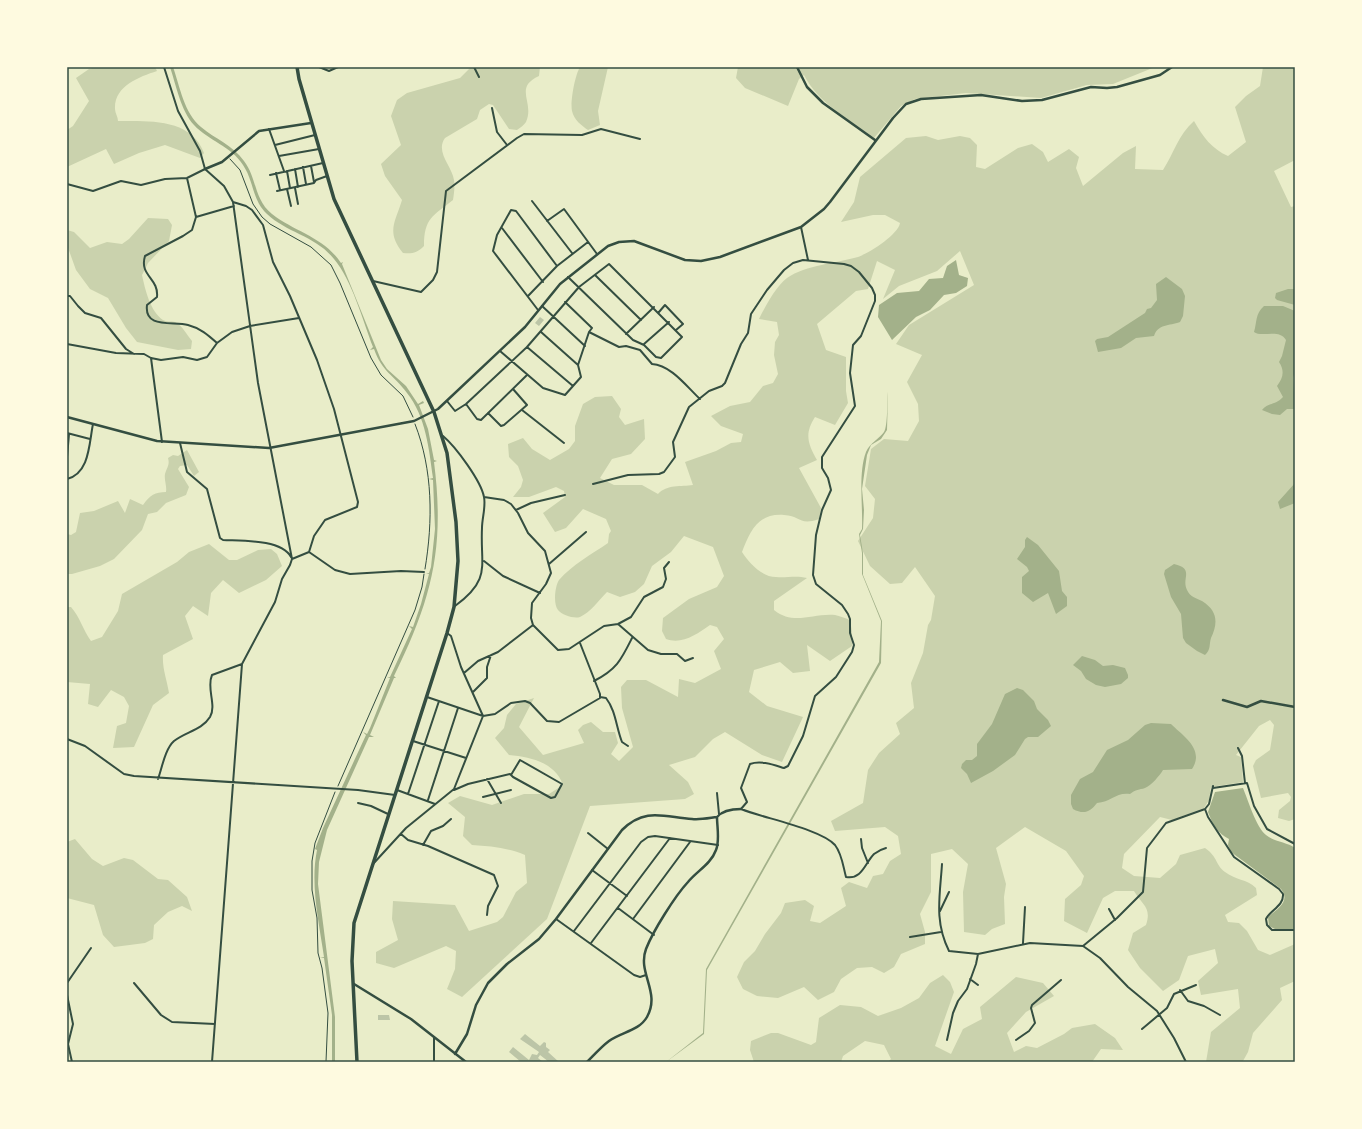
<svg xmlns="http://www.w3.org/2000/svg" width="1362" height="1129" font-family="'Nunito Sans',sans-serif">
	<rect width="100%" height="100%" fill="#e9edc9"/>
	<path fill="#cad2ad" d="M96,67H155L157,71C139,77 114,86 115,109C115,113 118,117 118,121C149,121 191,118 204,153L200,158L165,145L139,153L114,164L106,149L67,167V130L73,126L89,101L76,78L89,69Z
		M471,67H540L539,76C513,88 535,102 526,122C524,125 520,128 517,130L509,129L493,105L489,104L480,110L477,119L445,138C435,152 452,166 454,180C455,187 454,193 453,200C433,216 424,218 424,246C417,253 412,254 403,253C386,232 395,223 402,200L385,176L381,164L401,145L391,116L397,100L407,93L460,78Z
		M580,67H608L598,111L600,125L588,130C582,126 574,120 572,111C570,102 575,75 580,67Z
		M738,67H1155L1113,84L1087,85L1041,98L966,93L915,99L901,106L874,138C850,120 818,103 804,75L799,79L788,106L745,88L736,78Z
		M1263,67H1295V160L1274,171L1291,207L1295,206V819L1289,821L1278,818L1279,810L1290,801L1291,797L1288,793L1261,798L1253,766L1256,760L1270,750L1274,725L1270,720L1259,726L1236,755L1241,757L1243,782L1211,787L1209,800L1204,808L1172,820L1160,817L1124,854L1122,868L1134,876L1160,878L1176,864L1180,855L1205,848C1218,857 1216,866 1225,872C1235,880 1247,879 1256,888L1257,895L1225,915L1228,922L1239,923L1247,931L1258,950L1270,955L1295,944V981L1280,988L1282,1000L1253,1033L1248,1052L1243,1061L1206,1062L1211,1032L1240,1008L1238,989L1201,995L1198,981L1218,963L1215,949L1188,956L1179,980L1163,991L1140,968L1128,950L1133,933L1146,925C1152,907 1142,905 1134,891H1115L1103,898L1087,933L1064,921L1065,899L1081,885L1084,876L1066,851L1025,827L996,848L1006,884L1004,897L1005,924L992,929L985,935L964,932L963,892L968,864L952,849L931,854V892L920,914L925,932V944L901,954L894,967L884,973L872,967L857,968L841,979L834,992L818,1000L804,987L778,998L757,996L743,989L737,977L744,962L755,951L765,934L781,913L785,903L805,900L814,906L810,921L820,923L846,906L841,888L849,882L867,888L873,876L883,874L890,861L901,854L898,836L885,827L835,831L831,821L863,803L868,770L879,753L900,734L896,723L914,708L911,683L923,653L928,625L931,620L935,596L915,567L902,583L890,584L870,566L858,541L873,518L875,499L865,486L871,449L884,439L908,441L919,421L918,404L907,382L922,355L896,344L909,325L974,285L960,251L937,271L899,286L883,299L895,270L877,261L868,289L856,291L817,324L826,350L846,357V391L848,403L835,425L815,417C804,434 808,444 817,460L799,468L821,508L819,519C799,526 801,516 784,515C757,513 750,532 742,552C749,563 762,577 776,577C787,578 796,575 807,578L774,601V610C794,626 812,613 835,615C840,616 845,618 850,620L852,632V646L830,661L807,645L810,671L793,673L780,662L754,670L749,692L767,706L803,717L782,762L762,755L725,732L713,739L695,757L669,765L688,782L694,794L685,799L590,806L547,919L462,997L447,989L455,969L456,951L446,946L394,968L376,963V952L398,940L392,919L393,901L455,905L469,931L497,922L503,917L516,892L527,883L525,855C508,848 490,846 472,845L463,836L465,817L448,803L460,796L492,805L524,794H549L563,785C555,762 530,757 509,755L495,738L504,728L507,715L516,704L534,698L519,727L543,755L584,743L578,730L583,725L591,722L603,732H615L618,743L611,754L619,761L633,747L622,708L621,687L627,680H646L678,697L679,679L695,683L721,669L714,651L724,639L717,627L710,625C697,634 682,645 666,639L662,631L663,618L689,599L717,587L724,576L713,547L684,536L671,552L652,566L644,584L635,592L620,597L607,592C598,601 591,612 580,617C574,619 562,615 558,610C553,604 555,586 559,580C572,565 592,554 608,543L609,534L611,531L606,519L583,509L566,528L555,532L543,513L565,497L564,491L556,487L529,497H513L521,487L523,480L518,466L509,457L508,444L523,438L532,449L550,460L569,449L575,441V426L583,404L595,397L612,396L621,409L619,417L625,425L644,419L645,439L631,454L612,459L600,478L614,485H642L658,494C667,484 681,487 693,485L685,462L716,451L731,443L741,442L743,434L721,426L711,416L730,406L750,402L763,386L773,383L778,374L774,355L775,342L779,335L777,322L759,319C765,307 776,286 787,278C806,265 837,263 858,257C869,253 898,235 900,223L885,215H873L841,222L854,202L860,177L906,138L926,136L938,140L960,136L970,138L977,145L976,167L985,169L1018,148L1032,144L1043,152L1048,162L1069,149L1079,157L1076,168L1083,186L1123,153L1136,146L1135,169L1163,170C1174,153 1178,135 1194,121C1203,137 1212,149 1228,156L1246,142L1235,107L1246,96L1260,86Z
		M148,218L168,219L172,225L169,241L148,263L142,275C145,289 150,311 163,320C166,322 171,321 175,322C182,325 187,335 192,341L191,349L178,350L137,342L126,328L108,298L90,289L76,270L67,245V230L74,232L90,248L107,242L122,244L129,239Z
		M187,450L199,472L194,476L187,465L180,466L178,469L189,487L186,495L166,503L157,512L148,514L142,530L114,559L100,566L72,574H67V534L71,535L76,532L80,513L94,511L118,501L125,513L130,499L143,505C150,495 155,492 166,492C167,486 164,480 165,474C167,467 170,465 168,458L173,455L178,456Z
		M209,544L229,560H237L258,550L271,549L277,554L282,566L266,580L239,593L223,580L211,593L208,616L193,606L185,616L193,639L163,655C162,668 167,680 169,693L153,705L134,747L113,748L117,726L126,723L129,706L124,697L111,690L98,707L88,704L90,684L67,682V607H71C80,617 83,630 91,641L102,637L118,611L122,594L177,562L189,552Z
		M75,839L92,859L103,866L124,858L133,860L158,879L168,880L187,897L192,911L182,906L168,912L154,925L153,939L145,943L114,947L103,935L94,905L67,898V842Z
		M943,975L950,982L954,992L935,1046L951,1054L963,1029L982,1019L980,1007L1016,977L1043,983L1054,996L1026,1012L1007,1033L1014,1052L1026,1046L1037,1048L1064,1034L1072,1028L1095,1024L1115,1038L1123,1050L1101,1049L1092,1062H888L891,1059L884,1045L865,1041L843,1056L841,1062H754L750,1050L751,1041L771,1033H778L811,1045L816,1042L819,1018L840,1005L861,1007L878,1016L901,1008L919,998L930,983Z"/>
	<path fill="#a3b18a" d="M170,67H173C180,87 184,113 201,127C215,139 233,145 244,161C257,178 254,200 272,214C295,232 324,237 341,263L343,262L342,264L381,360L387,369L406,386L418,404L423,401L424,403L419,405L428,429L434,460L437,461L434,462C445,548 432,599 394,676L396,678H394L370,735L374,737H369L327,830L319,862L318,884L335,1017V1062H332V1015L324,958H320L324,957C319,922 310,885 317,850L315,849L323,828L366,735L363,732L367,734L370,728L390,678L387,677H390L412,629L409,626L413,627L421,604L429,574L426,573H429L431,567L435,529L433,480L429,479L433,478C429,449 426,417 407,393C394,375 382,372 374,349L370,350L373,347C363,321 352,280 334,259C316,236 287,233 267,214C252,200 254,181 243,165C231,146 209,141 194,125C181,111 176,85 170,67Z
		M956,260L959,275L968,278L967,286L956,293L944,295L930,310L916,317L892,340L878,317L879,305L897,293L919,291L929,279L943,278L947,266Z
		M1166,277L1182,289L1185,296L1183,316L1180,322C1169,326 1158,324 1154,336L1136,338L1121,348L1098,352L1095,341L1097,339L1108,337L1145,313L1147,309L1151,308L1157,300L1156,284Z
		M1288,289H1295V305L1277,300L1275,298L1276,293Z
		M1264,306H1283L1295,311V370L1293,378L1295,409H1287L1280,415L1272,414L1262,410C1267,403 1276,405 1283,397L1277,386C1283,378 1285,371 1279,362L1282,356L1286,340C1279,328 1262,338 1254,332C1257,322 1255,314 1264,306Z
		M888,392L887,430L881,439L871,445L867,455L862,489L864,510L863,529L860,535L863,553V575L882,621L881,663L707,970L704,1034L666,1062L703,1033L706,969L879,662L881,621L862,574V553L859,534L862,529C863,506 858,473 866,452C870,443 879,439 884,432C888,426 887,400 888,392Z
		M1295,483V503L1280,509L1278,502Z
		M1027,537L1038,545L1059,571L1062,591L1067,597V606L1056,614L1048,593L1033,602L1022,593V577L1029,571L1027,567L1017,559L1025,547V540Z
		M1174,564C1195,569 1181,578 1187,590C1190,597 1196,598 1202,601C1218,611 1218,623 1211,638C1209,644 1211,650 1205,655L1197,651L1186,643L1183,638L1181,614L1171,597L1164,574L1165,570Z
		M1082,656L1095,660L1103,666L1113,665L1125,668L1128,675V678L1121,684L1105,687L1096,685L1086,679L1081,671L1073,665Z
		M1017,688L1023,690L1034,701L1037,709L1048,720L1051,726L1038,737H1028L1025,739L1015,755L993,771L971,783L967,774L961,768L962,764L966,760H972L977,756V744L992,724L1005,694Z
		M1151,723L1171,724C1183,736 1205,749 1192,769L1163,770C1160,775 1151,786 1145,788C1139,790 1136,789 1130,794C1116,792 1111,802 1097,803C1090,812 1084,815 1073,809L1071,804V795L1080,779L1093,772L1107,750L1128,740L1145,725Z
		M1243,788C1248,800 1256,827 1266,835C1274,842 1287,842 1295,848V930L1275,929L1269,926L1268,917C1277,909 1291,902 1281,889L1231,852L1228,845L1229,839C1218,834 1212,823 1208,812L1215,792Z"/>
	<path fill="#bcc5a7" d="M540,317L544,320L539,326L535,323Z
		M378,1015H389L390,1020H378Z
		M525,1034L540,1046L544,1042L546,1043V1047L550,1050L548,1052L559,1062H549L540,1055L538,1058L543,1062H521L509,1052L513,1047L529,1060L532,1054L537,1055L539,1052L520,1039Z"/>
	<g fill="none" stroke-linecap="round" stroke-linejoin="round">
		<path stroke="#344e41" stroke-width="1" d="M230,159L240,170L253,204L262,217L270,224L311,247L331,265L340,283L371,358L381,375L403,396L413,417
			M415,424C433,470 433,521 425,569
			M338,786L415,610L422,587L424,574
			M326,1062L328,1013L322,968L318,953L317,918L312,890V861L315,843L335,792"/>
		<path stroke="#344e41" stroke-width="2" d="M164,67L178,111L200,151L205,169L224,186L233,202L258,383L292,559L290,565L282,579L275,602L242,664L212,1062
			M319,67L329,71L338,67
			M474,67L479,77
			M492,108L497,132L507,145
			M269,129L284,171
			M275,145L315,135
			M279,156L319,149
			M311,166L314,182
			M303,167L306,184
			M295,169L298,187
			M287,171L290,188
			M276,173L280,190
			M270,175L323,163
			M187,178L196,217L192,230L183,236L145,256C139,276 159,278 157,297L147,305C144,329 173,321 188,325C200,328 208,335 217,343
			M67,184L93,191L121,181L141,185L165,179L187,178L205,169
			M295,188L298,204
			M287,189L291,206
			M277,191L314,183L316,180L327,176
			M532,201L572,253
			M233,202L246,206L252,210L263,225L273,262L290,296L317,360L334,409L358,502L357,507L325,520L314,536L309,552L292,559
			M196,217L234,206
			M547,221L564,209L597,254
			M801,227L808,260
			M502,228L543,282
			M595,275L641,320
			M373,281L421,292L433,280L437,272L446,191L517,138L524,134L582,135L601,129L640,139
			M67,296H70L78,306L85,313L101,318L126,349L134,354
			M528,296L557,266L588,242
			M565,302L592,328L589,332L578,365
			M542,306L585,346
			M538,310L493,251L497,235L511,210L516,211L557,266
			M659,312L665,305L683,324L676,330
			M589,332L619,347L626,346L640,350L652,364C671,365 687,387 700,399
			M626,334L654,307
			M67,344L116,353L144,354L151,358L161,360L183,357L197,360L207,357L217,343L232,332L250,326L299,318
			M644,344L669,322
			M527,347L573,386
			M500,351L543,388L565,395L581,377L578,365L541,332
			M151,358L162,442
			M447,401L455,411L466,404L527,347L579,287L609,264L682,337L661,358L656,357L644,345L633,340L568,277
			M466,404L477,419L481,420L527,375
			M522,410L564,443
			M488,413L501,426L504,425L527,405L513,389
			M67,433L90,439
			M443,436C456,447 481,481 484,497C486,507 482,518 482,528C480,566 492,579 455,606
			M180,443L187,472L207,489L220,538L223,540C241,541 281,539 291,557
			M67,457L69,434
			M67,479C90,473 89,443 93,424
			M593,484L628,475L659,474L664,472L675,457L673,442L689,407L709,391L722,386L725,383L741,344L748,333L751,314L767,290L784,270L793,263L803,260L844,264L851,266L859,272L872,288L875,295V301L861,336L853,345L850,373L855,406L822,457V468L828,478L831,490L822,510L816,535L813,575L816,584L842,605L848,614L850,619V633L854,645L852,652L836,677L815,696L803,736L788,766L784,768C774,765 761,760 750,764L741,788L747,802L741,809C763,818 821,829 835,845C842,854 843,866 846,877C862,880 865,863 874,854C878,851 882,849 886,848
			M484,497L504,500L511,504L518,513L528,533L545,551L551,573L546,584L532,603L531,618L533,625L558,650L569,649L604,626L618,624L631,617L644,597L663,587L666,579L664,568L669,562
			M516,510L531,503L565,495
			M309,552L335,570L350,574L401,571L424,572
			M484,561L503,576L540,593
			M549,564L586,532
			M618,624L648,650L661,654H677L685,661L693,658
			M464,673L478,661L498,652L533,625
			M594,681C617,669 621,660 632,638
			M473,692L487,678V667L491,655
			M427,697L483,716L495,714L511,703L525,701L530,703L547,721L559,722L600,698V694L580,643
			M600,697L606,698C616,711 616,727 622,742L628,746
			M67,739L85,746L124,774L134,776L358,790L395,795
			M413,741L466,758
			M1238,748L1242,756L1245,783
			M158,779C162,768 165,749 174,741C185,732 202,730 210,717C217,705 206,688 212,675L242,664
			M487,779L501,803
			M1213,788L1247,783L1254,806L1267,829L1295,844
			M397,790L435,804
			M454,790L468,784L510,774L513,777L551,798L555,797L562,784L520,760L511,775
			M717,793L719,814
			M408,794L439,701
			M483,797L511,790
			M428,800L458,708
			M358,803L371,806L388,814
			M1205,809L1208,817L1234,857L1279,889L1283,894C1284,906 1270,910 1266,919L1267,925L1272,930H1295
			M588,833L608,849
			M401,834L408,840L428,846L494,875L498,886L488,906L487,915
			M861,839L862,848L868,863
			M423,845L431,831L443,826L451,819
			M373,864L406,828L454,789L483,716L461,667L451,636L447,633
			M942,864C940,896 934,921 949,951L978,954L1030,943L1083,946L1100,958L1128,987L1157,1011L1174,1038L1186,1062
			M592,870L627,896
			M618,908L654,935
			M1109,909L1115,920
			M940,911L949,892
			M556,919L634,975L640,977L646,975
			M633,919L690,842
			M574,931L641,842L648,837L655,836L718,845
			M910,937L941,932
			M591,943L670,838
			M1023,943L1025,907
			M1083,946L1117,918L1143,892L1147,848L1166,823L1205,809L1209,804L1213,786
			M970,979L978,985
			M67,983L91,948
			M134,983L161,1015L172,1022L215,1024
			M1180,990L1188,1001L1204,1006L1220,1015
			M67,995L73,1024L68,1044L72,1062
			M1142,1029L1167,1008L1174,994L1196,985
			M947,1040L953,1013L958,1001L967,989L976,964L978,954
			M1016,1040L1029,1031L1035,1023L1031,1008L1032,1005L1061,980
			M434,1062V1037"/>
		<path stroke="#344e41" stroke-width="2.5" d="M797,67L807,87L823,103L875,140
			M205,169L222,162L259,131L311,123
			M67,417L157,441L269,448L414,421L438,409L525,327L560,284L608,246L619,242L634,241L685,260L701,261L720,257L801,227L824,209L830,202L893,118L906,104L921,99L981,95L1022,101L1042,100L1091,87L1107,88L1117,87L1160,75L1172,67
			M1223,700L1247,707L1261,701L1295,707
			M354,984L411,1019L466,1062
			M455,1054L467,1034L476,1005L488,983L507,964L539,939L556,919L622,830C645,807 664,817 692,819C700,820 709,818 717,817C723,810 733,809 741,809
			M587,1062C594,1055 601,1047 609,1041C621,1032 639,1031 647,1017C661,992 637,973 646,949C653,931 675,896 688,882C697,871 711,864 716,850C720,841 717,827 717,817"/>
		<path stroke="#344e41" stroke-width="3.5" d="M297,67L299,79L334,199L434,412L447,453L456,522L458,561L454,607L447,633L354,923L352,961L357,1062"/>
	</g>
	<rect width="1362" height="1129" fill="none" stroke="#fefae0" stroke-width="136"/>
	<rect x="68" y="68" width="1226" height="993" fill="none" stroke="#344e41" stroke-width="1.5"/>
</svg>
